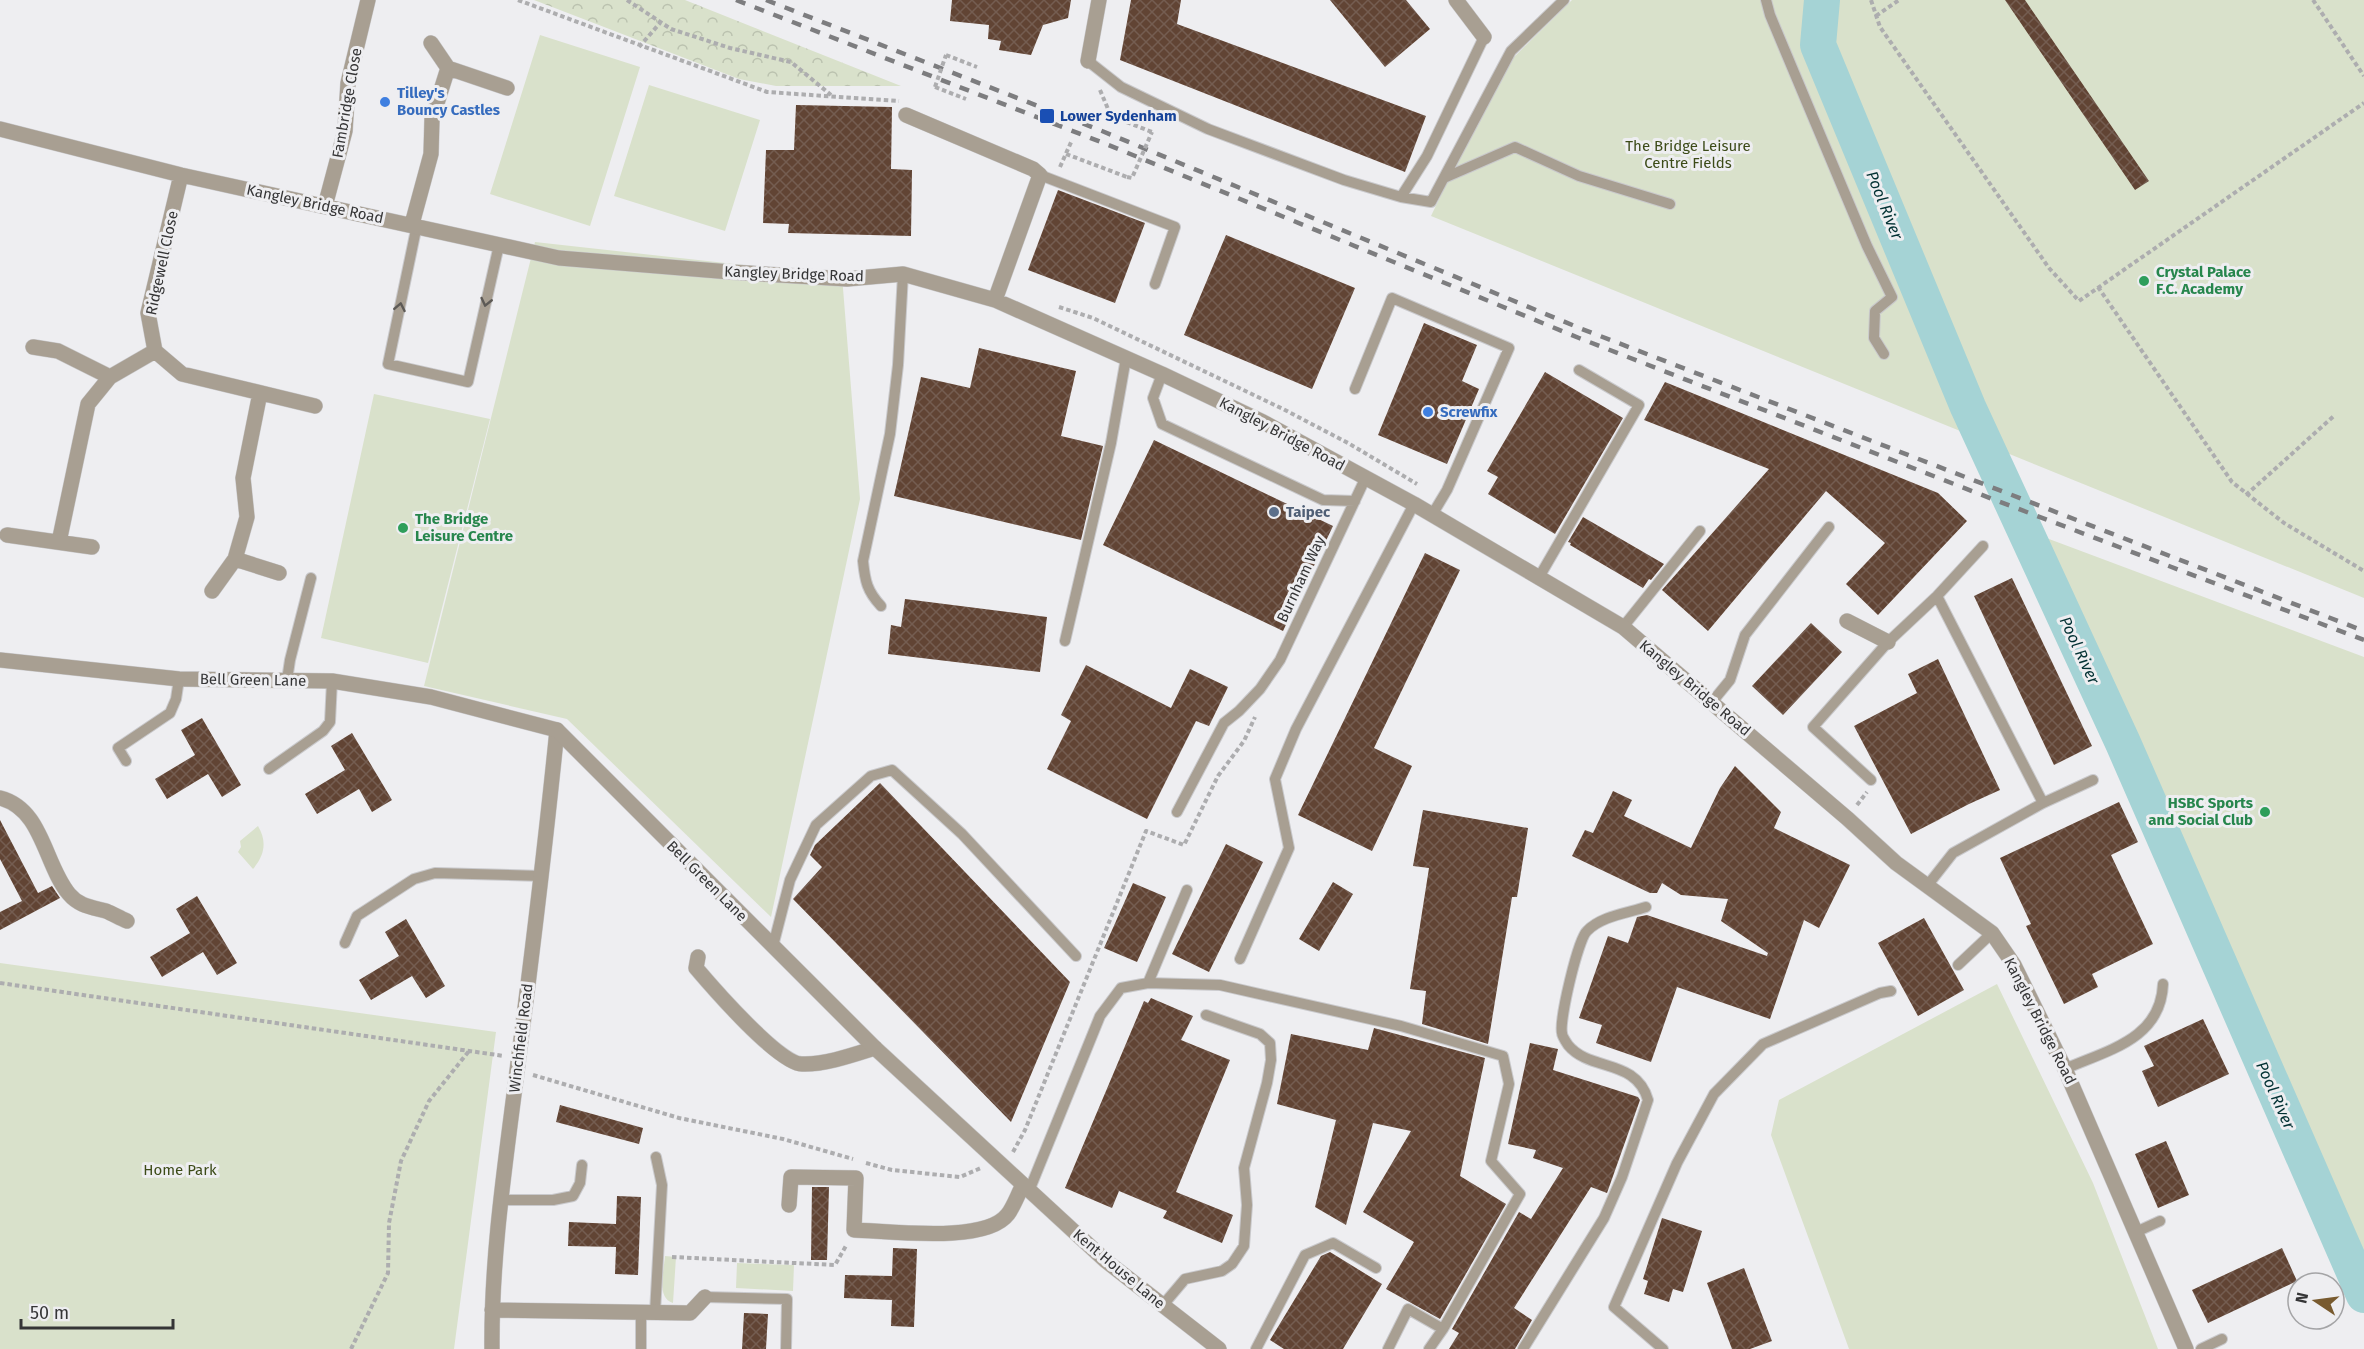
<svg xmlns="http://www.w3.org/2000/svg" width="2364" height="1349" font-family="'Fira Sans',sans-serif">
	<defs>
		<pattern id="forest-crowns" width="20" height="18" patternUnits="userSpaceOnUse" patternTransform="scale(1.5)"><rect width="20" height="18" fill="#d9e1cb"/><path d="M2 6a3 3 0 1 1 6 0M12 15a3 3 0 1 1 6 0" fill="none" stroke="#bbc2af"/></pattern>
		<pattern id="building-cross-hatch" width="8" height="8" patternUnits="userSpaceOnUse" patternTransform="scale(1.5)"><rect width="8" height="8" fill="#614434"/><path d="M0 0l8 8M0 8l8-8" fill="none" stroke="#745d51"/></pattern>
	</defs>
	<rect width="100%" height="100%" fill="#eeeef1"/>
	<path fill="url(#forest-crowns)" d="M534,0H685L901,86H776L739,79Z"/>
	<path fill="#d9e1cb" d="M1572,0H1813L1809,41L1970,435L1431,216L1501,70Z
		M1823,0H2364V598L2002,451L1823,59L1819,28Z
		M540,35L640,67L590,226L490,194Z
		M649,85L760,120L725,231L614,196Z
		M535,242L842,276L860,499L771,917L567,719L424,686Z
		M374,394L490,419L428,663L321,638Z
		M2041,536L2364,657V1272L2217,934L2215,921L2119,702L2078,620Z
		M258,826C267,841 265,855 253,869L238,852L241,847L240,841Z
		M0,963L496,1032L454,1349H0Z
		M1997,984L2093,1183L2158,1349H1849L1771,1135L1779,1100Z
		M665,1256L676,1257L673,1303C656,1298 664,1271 665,1256Z
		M737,1263L794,1265L793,1291L736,1288Z"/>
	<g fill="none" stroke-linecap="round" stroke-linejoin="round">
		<path stroke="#a5d3d5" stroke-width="36" d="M1822,0L1818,45L1968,407L2123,743L2364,1295"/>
	</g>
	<path fill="url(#building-cross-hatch)" d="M952,0H1071L1068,18L1043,25L1031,55L999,50L1001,41L988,39L989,25L950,21Z
		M1131,0H1181L1177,24L1426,116L1405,172L1120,60Z
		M1330,0H1406L1430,29L1385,67Z
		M2005,0H2025L2149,181L2135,190Z
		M796,105L892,107L891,169L912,170L911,236L788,233L789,224L763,223L766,150H794Z
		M1058,190L1145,223L1115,303L1028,270Z
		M1226,235L1355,288L1312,389L1184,335Z
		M1424,323L1477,345L1462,381L1479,389L1447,464L1378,435Z
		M979,348L1076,371L1061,436L1103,446L1081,540L894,496L921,377L970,388Z
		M1545,372L1623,418L1555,534L1488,494L1498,477L1487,471Z
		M1665,382L1938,493L1967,521L1878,615L1846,584L1885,543L1826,491L1708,631L1662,590L1769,469L1644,420Z
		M1154,440L1333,526L1283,631L1103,545Z
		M1583,517L1664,564L1651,580L1649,579L1643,588L1570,545L1571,543L1568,542Z
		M1425,553L1460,570L1374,748L1412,766L1372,851L1298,815Z
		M2012,578L2092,746L2054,765L1974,596Z
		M905,599L1047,617L1040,672L888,654L891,625L901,627Z
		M1811,623L1842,652L1783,715L1752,686Z
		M1938,659L2000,790L1969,804L1911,834L1854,726L1917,693L1908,674Z
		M1086,665L1171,708L1190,669L1228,687L1209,726L1196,721L1147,819L1047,769L1071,721L1061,715Z
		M202,718L241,785L222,797L208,774L167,799L155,779L195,755L181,730Z
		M352,733L392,800L372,812L359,789L317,814L305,794L345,770L331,746Z
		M1735,766L1781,812L1774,828L1850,865L1819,928L1804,920L1770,1019L1677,987L1651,1062L1596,1043L1602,1025L1579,1018L1608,936L1628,943L1637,917L1647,915L1767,956L1768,953L1721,921L1728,899L1681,895L1662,883L1657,893H1650L1572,856L1585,830L1593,833L1613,791L1632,800L1624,816L1691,848L1720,788Z
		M880,783L1070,982L1011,1122L793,899L822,867L810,855L815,845Z
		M2119,802L2138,842L2111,855L2153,944L2092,974L2098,987L2064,1004L2026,926L2031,924L2000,858Z
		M1423,810L1528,828L1517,897H1512L1488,1044L1422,1024L1426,991L1410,989L1429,868L1413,866Z
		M0,820L38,893L52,886L60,898L0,930V912L22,901L0,859Z
		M1226,844L1263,862L1209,972L1172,954Z
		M1333,882L1353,894L1319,951L1299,939Z
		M1133,883L1166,897L1137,962L1104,948Z
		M197,896L237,963L217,975L203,952L162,977L150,957L190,933L176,909Z
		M1924,918L1964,990L1918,1016L1878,943Z
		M406,919L445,986L426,998L412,976L371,1000L359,980L399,956L385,932Z
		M1151,998L1193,1016L1181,1040L1230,1060L1176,1192L1233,1215L1222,1243L1163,1218L1167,1211L1119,1191L1112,1208L1065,1188L1144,1001L1148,1003Z
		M2203,1019L2229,1074L2158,1107L2142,1071L2154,1066L2144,1046Z
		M1374,1028L1485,1058L1460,1176L1506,1204L1440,1319L1386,1289L1414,1242L1363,1212L1411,1131L1373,1123L1346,1225L1315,1207L1336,1120L1277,1104L1291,1034L1368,1050Z
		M1530,1043L1558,1049L1553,1070L1638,1097L1640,1100L1607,1193L1591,1187L1514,1308L1532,1320L1515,1349H1449L1459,1333L1452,1329L1519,1212L1531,1219L1563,1168L1533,1158L1536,1150L1508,1144Z
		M560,1105L643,1128L639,1144L556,1122Z
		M2166,1141L2189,1195L2158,1208L2135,1154Z
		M812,1187H829L827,1260H811Z
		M617,1196L641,1197L638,1275L615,1274L616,1247L568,1246L569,1222L616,1224Z
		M1662,1218L1702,1231L1683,1292L1673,1289L1669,1302L1644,1294L1648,1281L1643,1279Z
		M893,1248L917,1249L914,1327L891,1326L892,1300L844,1298L845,1275L892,1276Z
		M2282,1248L2297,1281L2208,1323L2192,1290Z
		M1330,1252L1382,1284L1343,1349H1284L1270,1340L1321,1256Z
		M1744,1268L1772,1341L1750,1349H1732L1707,1283Z
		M744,1313L768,1314L766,1349H742Z"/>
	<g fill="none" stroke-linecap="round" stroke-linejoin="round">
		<defs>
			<path id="service" d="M1766,0L1770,15L1867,246L1892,297L1875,311L1874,338L1884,354
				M1088,61L1121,87L1208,129L1344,180L1401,197L1427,156L1484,37
				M1040,175L1175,227L1155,284
				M1444,178L1515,147L1579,176L1670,204
				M1401,197L1431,202L1511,51L1564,0
				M417,225L388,364L468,382L499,245
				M1162,374L1153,398L1162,424L1323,500L1355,501
				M1355,389L1392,298L1509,348L1447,490L1432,515
				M1538,579L1639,405L1579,370
				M1937,596L2043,803
				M881,606C867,591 865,581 863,561L890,434L898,365L903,274
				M1623,627L1700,531
				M1065,641L1111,443L1126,358
				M287,680L290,660L311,578
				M1712,702L1730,680L1745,635L1829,527
				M126,761L118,748L170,713L176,699L179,679
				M269,769L323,731L330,722L332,681
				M1871,780L1813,727L1888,642L1937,596L1983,546
				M1177,812L1224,723L1239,711L1260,689L1280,660L1365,479
				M1927,886L1953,853L2043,803L2093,780
				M345,943L357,916L414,879L435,873L542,876
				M773,946L790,880L816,825L871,776L892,770L962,834L1076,956
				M1240,959L1289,848L1275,779L1296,729L1414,504
				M1958,965L1992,933
				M1148,983L1187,890
				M2065,1069C2108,1050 2161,1039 2163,984
				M1029,1191L1100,1016L1121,988L1148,983L1220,985L1401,1026L1503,1056L1509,1084L1491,1161L1520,1194L1443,1329
				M501,1200H553L573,1196L580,1183L582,1165
				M2136,1232L2160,1221
				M705,1297L787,1299L786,1349
				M1163,1305L1185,1279L1222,1271L1232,1264L1244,1246L1247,1205L1244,1168L1267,1083L1271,1060L1270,1043L1260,1034L1206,1015
				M641,1313V1349
				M655,1313L662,1185L656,1157
				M1256,1349L1305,1255L1333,1243L1376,1268
				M1388,1349L1408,1309L1443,1329L1429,1349
				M1523,1349L1604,1218L1622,1177L1648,1100C1636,1058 1590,1072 1568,1045C1566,1042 1562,1036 1562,1033C1559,1020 1578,939 1587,931C1601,916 1628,913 1646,907
				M1663,1349L1614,1307L1677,1163L1714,1094L1763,1044L1880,993L1891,991
				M2201,1349L2222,1339"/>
			<path id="minor" d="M1456,0L1484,37
				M431,43L448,68L507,88
				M1088,61L1099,0
				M906,115L1033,169L1040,175L995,300
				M0,129L181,175L559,258L730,272L847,279L903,274L995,300L1162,374L1263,422L1414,504L1623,627L1848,819L1896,863L1992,933L2014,965L2065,1069L2186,1349
				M181,175L148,313L155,351L182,374L315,406
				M325,206L345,131L348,83L368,0
				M412,224L431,154L432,119L448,68
				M33,347L58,351L110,377
				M7,535L92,547
				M59,542L88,404L110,377L155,351
				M235,559L279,573
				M212,591L235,559L247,517L243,478L260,393
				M1847,621L1888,642
				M0,798C43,809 44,864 69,894C79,906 91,907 106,911C113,914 120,918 127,921
				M698,957L696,968C713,988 779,1064 802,1064C824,1065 853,1055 875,1048
				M789,1205L791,1177L856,1178L854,1230C890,1231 986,1244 1008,1214C1014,1206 1018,1194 1023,1185
				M492,1310L690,1313L705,1297
				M492,1349C491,1251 507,1153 519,1055C533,947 546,839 557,730"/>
			<path id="tertiary" d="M0,660L179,679L332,681L431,697L557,730L875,1048L1106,1261L1219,1349"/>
		</defs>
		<use href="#service" stroke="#c9c9cc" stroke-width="12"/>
		<use href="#minor" stroke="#c9c9cc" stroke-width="16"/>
		<use href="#tertiary" stroke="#c9c9cc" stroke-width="16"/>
		<path stroke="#adadaf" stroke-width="4" stroke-dasharray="4.5 3" stroke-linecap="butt" d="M518,0L767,92L899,101
			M627,0L671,29L730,48L791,62L831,95
			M1871,0L1880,27L2049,268L2079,301L2364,103
			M2313,0L2364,76
			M1876,16L1899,0
			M639,47L660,23
			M946,55L977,67
			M935,87L966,99
			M1100,90L1111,116L1152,132
			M1066,154L1127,177
			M1060,167L1072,140
			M2098,287L2232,482L2284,523L2364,571
			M1059,307L1093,318L1283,409L1348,443L1417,484
			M2246,495L2335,415
			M1857,805L1867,792
			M0,983L504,1056
			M533,1075L679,1118L783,1139L853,1159
			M1013,1152L1025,1130L1146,831L1184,845L1218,776L1244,741L1255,717
			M866,1163L892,1170L960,1177L981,1168
			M672,1257L835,1265L847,1244
			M351,1349L388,1273L389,1223L401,1161L429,1101L469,1051"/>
		<use href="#service" stroke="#a89f92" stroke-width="10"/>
		<use href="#minor" stroke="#a89f92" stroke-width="15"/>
		<use href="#tertiary" stroke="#a89f92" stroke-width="15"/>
		<path stroke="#7d7d7f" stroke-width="4.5" stroke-dasharray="10 10" stroke-linecap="butt" d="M736,0L1106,144L1579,338L1995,500L2364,640
			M766,0L1102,131L1582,329L2364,631"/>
		<path stroke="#adadaf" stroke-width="4" stroke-dasharray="4.5 3" stroke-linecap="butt" d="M935,87L946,55
			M1127,177L1132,178L1152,132"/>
	</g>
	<defs><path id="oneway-chevron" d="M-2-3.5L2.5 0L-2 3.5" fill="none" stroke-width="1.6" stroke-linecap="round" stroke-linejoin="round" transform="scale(1.5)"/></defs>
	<g stroke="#5d5a56">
		<use href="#oneway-chevron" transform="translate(486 302) rotate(103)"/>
		<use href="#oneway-chevron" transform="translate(400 307) rotate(-79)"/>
	</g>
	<g fill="#3f7fe0" stroke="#eeeef1" stroke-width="2">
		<circle cx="385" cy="102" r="6"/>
		<circle cx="1428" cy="412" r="6"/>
	</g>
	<rect fill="#1a4fb4" stroke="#eeeef1" stroke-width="2" x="1039" y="108" width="16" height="16" rx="3"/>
	<g fill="#2e9e5b" stroke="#eeeef1" stroke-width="2">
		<circle cx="2144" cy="281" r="6"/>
		<circle cx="403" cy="528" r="6"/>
		<circle cx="2265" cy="812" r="6"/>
	</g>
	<circle fill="#5c6f8a" stroke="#eeeef1" stroke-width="2" cx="1274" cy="512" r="6"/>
	<g text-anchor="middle" stroke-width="6" stroke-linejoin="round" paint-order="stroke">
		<g font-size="15" font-weight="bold" fill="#366cbe" stroke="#eeeef1" text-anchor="start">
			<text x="397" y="98">Tilley's<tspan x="397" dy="17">Bouncy Castles</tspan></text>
			<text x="1440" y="417">Screwfix</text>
		</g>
		<g font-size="15" fill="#353536" stroke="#eeeef1">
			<text transform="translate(347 103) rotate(-80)" y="5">Fambridge Close</text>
			<text transform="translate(315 204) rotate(12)" y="5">Kangley Bridge Road</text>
			<text transform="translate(162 263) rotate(-78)" y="5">Ridgewell Close</text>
			<text transform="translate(794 274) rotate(2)" y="5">Kangley Bridge Road</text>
			<text transform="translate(1282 434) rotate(28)" y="5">Kangley Bridge Road</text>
			<text transform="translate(1301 579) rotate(-65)" y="5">Burnham Way</text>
			<text transform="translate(253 680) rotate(1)" y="5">Bell Green Lane</text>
			<text transform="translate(1695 688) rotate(40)" y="5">Kangley Bridge Road</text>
			<text transform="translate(707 881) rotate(45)" y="5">Bell Green Lane</text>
			<text transform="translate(2040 1021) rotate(63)" y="5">Kangley Bridge Road</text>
			<text transform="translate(521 1038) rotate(-83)" y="5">Winchfield Road</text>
			<text transform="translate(1119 1269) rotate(40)" y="5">Kent House Lane</text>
		</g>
		<g font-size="15" font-weight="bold" fill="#164399" stroke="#eeeef1" text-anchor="start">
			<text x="1060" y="121">Lower Sydenham</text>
		</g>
		<g font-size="15" fill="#3c4b18" stroke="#eeeef1">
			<text x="1688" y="151">The Bridge Leisure<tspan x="1688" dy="17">Centre Fields</tspan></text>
			<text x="180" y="1175">Home Park</text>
		</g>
		<g font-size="15" font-weight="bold" fill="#27864d" stroke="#eeeef1" text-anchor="start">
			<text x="2156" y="277">Crystal Palace<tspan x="2156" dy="17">F.C. Academy</tspan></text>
			<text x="415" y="524">The Bridge<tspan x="415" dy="17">Leisure Centre</tspan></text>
			<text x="2253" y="808" text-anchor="end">HSBC Sports<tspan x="2253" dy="17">and Social Club</tspan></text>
		</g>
		<g font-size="15" font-weight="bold" fill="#4e5e75" stroke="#eeeef1" text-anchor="start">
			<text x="1286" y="517">Taipec</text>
		</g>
		<g font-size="16" font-style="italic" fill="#023133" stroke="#eeeef1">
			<text transform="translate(1885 205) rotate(68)" y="6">Pool River</text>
			<text transform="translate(2080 650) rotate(65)" y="6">Pool River</text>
			<text transform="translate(2276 1095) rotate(66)" y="6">Pool River</text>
		</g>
	</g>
	<g transform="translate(2316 1301) rotate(283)"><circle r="28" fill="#eeeef1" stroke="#a4a4a6" stroke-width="1.5"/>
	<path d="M0-4.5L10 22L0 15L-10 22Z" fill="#785a2f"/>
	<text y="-9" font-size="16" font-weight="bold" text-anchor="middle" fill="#353536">N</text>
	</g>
	<path d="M21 1319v9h152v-9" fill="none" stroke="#353536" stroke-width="3"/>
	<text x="30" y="1319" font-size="18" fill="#353536" stroke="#eeeef1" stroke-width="4.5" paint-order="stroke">50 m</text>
</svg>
